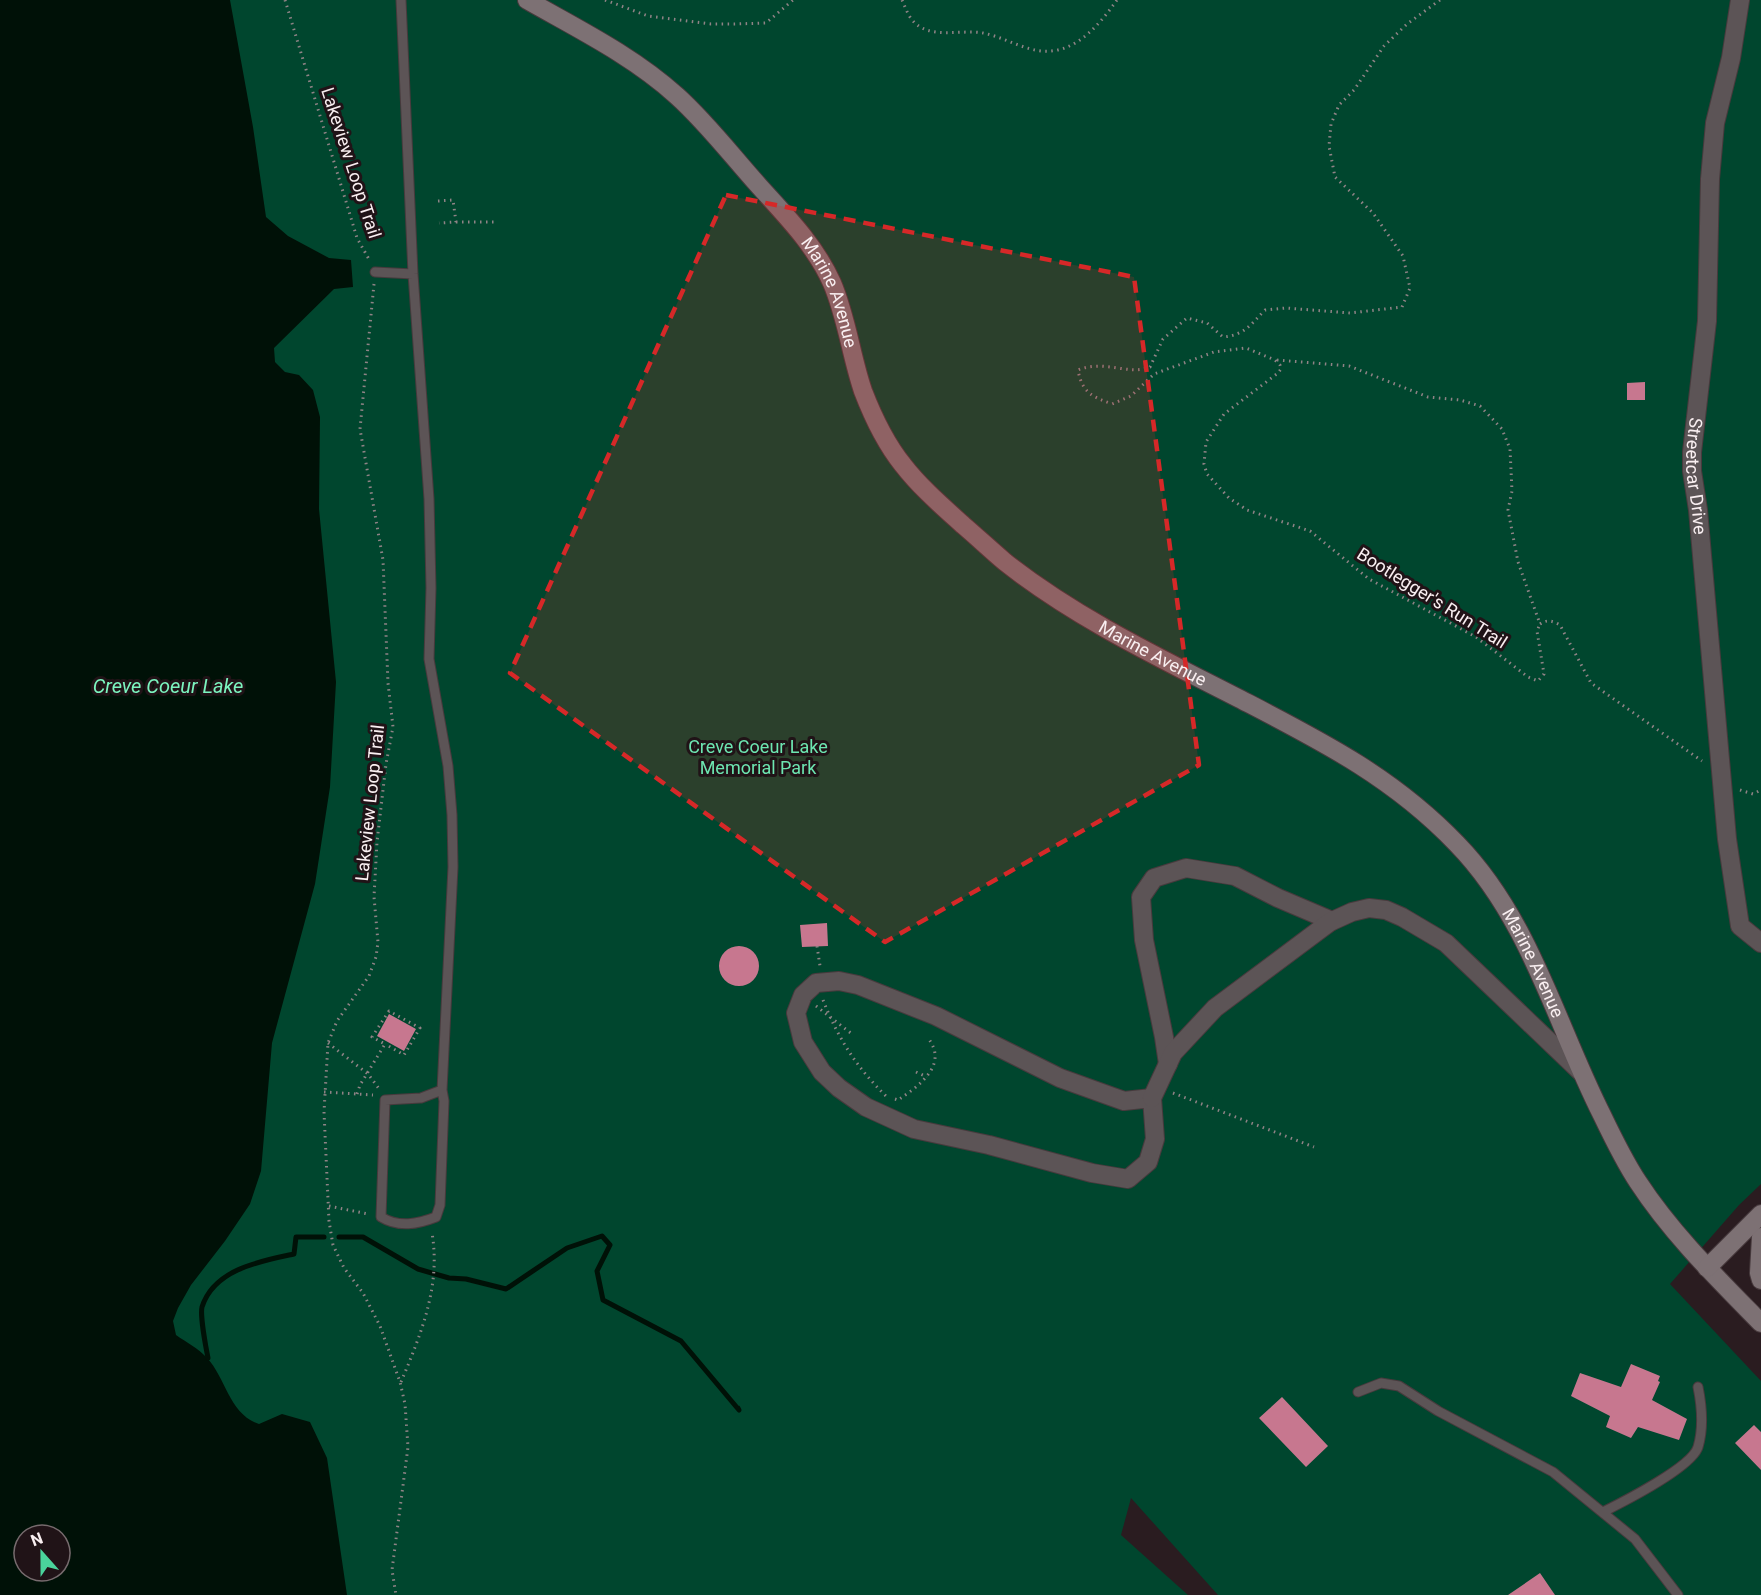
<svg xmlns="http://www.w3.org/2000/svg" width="1761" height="1595" font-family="Roboto,sans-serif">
	<rect width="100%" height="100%" fill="#2a1c20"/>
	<path fill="#00462e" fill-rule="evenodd" d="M0,0H1761V1184L1739,1205L1670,1284L1761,1381V1595H1218L1131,1498L1121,1535L1188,1595H0ZM24,1535H60V1571H24Z"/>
	<path fill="#001107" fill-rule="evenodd" d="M0,0H230L253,127L266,217L288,236L329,258L351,260L353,287L334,289L274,348L275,362L285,372L299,375L313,390L320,417L319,509L336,682L330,787L315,884L272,1043L261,1171L250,1204L225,1241L191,1285L178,1308L173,1321L176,1335C186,1342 199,1349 207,1358C226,1378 229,1414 259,1424L282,1414L310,1422L327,1458L347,1595H0ZM24,1535H60V1571H24Z"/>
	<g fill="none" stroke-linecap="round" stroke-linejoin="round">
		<path stroke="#001107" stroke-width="5" d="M339,1237H363L418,1269L449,1278L466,1279L506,1289L567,1248L602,1236L610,1245L597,1271L603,1300L681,1341L739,1410L738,1408
			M208,1358C206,1348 200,1315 202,1307C214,1269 261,1261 294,1254L296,1237H324"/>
	</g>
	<path fill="#c7778f" d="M1645,382V400H1627V383Z
		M827,923L828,946L802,947L800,925Z
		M719 966a20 20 0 1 1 40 0a20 20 0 1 1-40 0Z
		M389,1014L416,1029L404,1051L377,1036Z
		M1631,1364L1660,1376L1658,1381L1660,1382L1652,1400L1687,1419L1679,1440L1638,1427L1631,1438L1606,1427L1610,1416L1571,1396L1580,1373L1621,1387Z
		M1282,1397L1328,1446L1306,1467L1259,1418Z
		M1754,1425L1761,1432V1470L1735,1443Z
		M1540,1573L1555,1595H1508Z"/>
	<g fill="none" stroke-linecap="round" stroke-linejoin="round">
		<defs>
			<path id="service" d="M401,0L413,274L429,499L431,588L429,659L448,766L452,815L453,867L442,1090L444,1101L440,1205L436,1217C418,1224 399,1228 381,1217L385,1100L421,1098L442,1090
				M375,272L413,274
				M1358,1392L1381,1383L1399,1386L1438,1411L1553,1472L1635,1539L1678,1595
				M1603,1512C1623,1502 1692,1467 1698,1447C1704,1427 1702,1407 1698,1387"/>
			<g id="minor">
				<path id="s1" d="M1740,0L1731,58L1715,123L1710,179L1707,321L1692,452V471L1698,510L1727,839L1740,926L1761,943"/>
				<path d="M839,981L858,985L936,1016L1060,1078L1124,1101L1152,1098L1155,1139L1148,1162L1128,1179L1092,1173L989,1145L914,1129L866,1107L839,1088L822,1072L803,1042L796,1013L803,995L816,983Z"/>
				<path d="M1168,1064L1164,1037L1144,940L1141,897L1154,878L1186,868L1235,876L1278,898L1332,921"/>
				<path d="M1152,1098L1173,1053L1215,1008L1330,922L1352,912L1369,908L1386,910L1402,917L1446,943L1581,1072"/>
			</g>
			<g id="secondary">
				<path id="s2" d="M527,0C578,29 633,56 677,96C707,123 732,156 759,186C786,216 815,245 832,283C847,318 851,356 863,391C873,417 886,444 903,465C920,487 942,506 963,525C977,537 991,550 1005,562C1076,618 1160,658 1240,699C1321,741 1393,777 1457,844C1530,919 1556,1024 1602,1115C1613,1138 1624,1161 1638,1182C1672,1234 1717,1278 1761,1323"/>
				<path d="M1761,1237L1759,1273L1761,1280"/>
				<path d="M1707,1268L1761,1214"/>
			</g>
		</defs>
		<use href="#service" stroke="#473a3d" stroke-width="11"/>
		<use href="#minor" stroke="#473a3d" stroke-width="20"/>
		<use href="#secondary" stroke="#473a3d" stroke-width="20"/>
		<path stroke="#8f8386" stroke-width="3" stroke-dasharray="1.5 4.5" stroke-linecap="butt" d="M285,0L357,238L370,261
			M605,0L648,16L711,24H735L766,23L793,0
			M902,0C905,6 908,16 913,21C930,40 960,29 983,33C999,36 1015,45 1031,49C1070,60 1097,28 1117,0
			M1440,0L1407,24L1384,46L1354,90L1339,105L1331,124L1329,146L1335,177L1373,213L1403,256L1410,288L1402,307L1350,313L1286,308L1265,310C1251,324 1245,335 1223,337L1207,323L1187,318L1163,339L1150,367C1128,376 1105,359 1078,370C1082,393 1093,397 1112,404L1131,396L1154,374L1214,352L1246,348L1275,360L1280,365L1281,369L1278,373L1224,414L1206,442L1204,464L1207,474L1229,498L1247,510L1310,531L1369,579L1476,637L1528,677L1538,681L1544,674L1537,631L1540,624
			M438,201L453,200L456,222L439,223
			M456,222H496
			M374,284L360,429L383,560L388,683L393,727L386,764L377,842L374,897L378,942L376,957L369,976L337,1021L328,1043L324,1112L329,1221L333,1245L344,1268L363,1293L380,1326L400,1382L405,1404L408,1447L392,1570L396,1595
			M1277,360L1349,366L1428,397L1460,400L1480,406L1502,429L1510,449L1512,491L1508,510L1518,562L1540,624
			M1540,624C1547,619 1553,621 1560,625L1591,683L1702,761
			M1740,790L1753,794L1761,790
			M817,946L820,966
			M823,1000C838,1038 856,1067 886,1096
			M816,1006L852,1034
			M328,1043L368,1074L380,1090
			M916,1072L927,1077
			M324,1092L373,1095
			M1173,1093L1314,1147
			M357,1094L360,1085L385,1044L372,1037L389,1011L420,1028L404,1055L385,1044
			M895,1099L898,1100C919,1086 950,1064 927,1037
			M329,1206L368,1214
			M401,1382C421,1334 441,1286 432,1233"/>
		<use href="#service" stroke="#5c5456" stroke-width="9"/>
		<use href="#minor" stroke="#5c5456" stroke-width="18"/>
		<use href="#secondary" stroke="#7d7174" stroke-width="18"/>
	</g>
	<path fill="#d62828" fill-opacity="0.2" stroke="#d62828" stroke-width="4.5" stroke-dasharray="12 8" stroke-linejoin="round" d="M726,195L1134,277L1199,765L885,942L510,673Z"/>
	<g text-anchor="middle" stroke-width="6" stroke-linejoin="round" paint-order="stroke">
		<g font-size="18" fill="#f9eff1" stroke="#201317">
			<text transform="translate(351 163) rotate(72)" y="6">Lakeview Loop Trail</text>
			<text dy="6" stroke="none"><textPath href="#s2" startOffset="430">Marine Avenue</textPath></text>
			<text dy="6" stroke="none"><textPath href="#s1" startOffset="480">Streetcar Drive</textPath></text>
			<text transform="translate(1432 598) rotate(32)" y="6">Bootlegger's Run Trail</text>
			<text dy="6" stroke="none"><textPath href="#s2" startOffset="934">Marine Avenue</textPath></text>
			<text transform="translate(370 803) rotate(-84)" y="6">Lakeview Loop Trail</text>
			<text dy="6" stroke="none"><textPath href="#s2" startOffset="1437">Marine Avenue</textPath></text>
		</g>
		<g font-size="18" fill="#6de6b1" stroke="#201317">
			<text x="758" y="753">Creve Coeur Lake<tspan x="758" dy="21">Memorial Park</tspan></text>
		</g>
		<g font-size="20" font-style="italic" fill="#7cf4bf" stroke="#201317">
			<text x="168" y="693">Creve Coeur Lake</text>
		</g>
	</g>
	<g transform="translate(42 1553) rotate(339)"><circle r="28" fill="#201317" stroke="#776b6e" stroke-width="1.5"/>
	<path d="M0-4.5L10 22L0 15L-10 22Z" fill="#4ad49c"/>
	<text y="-9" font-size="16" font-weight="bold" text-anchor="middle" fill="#f9eff1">N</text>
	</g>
</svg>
